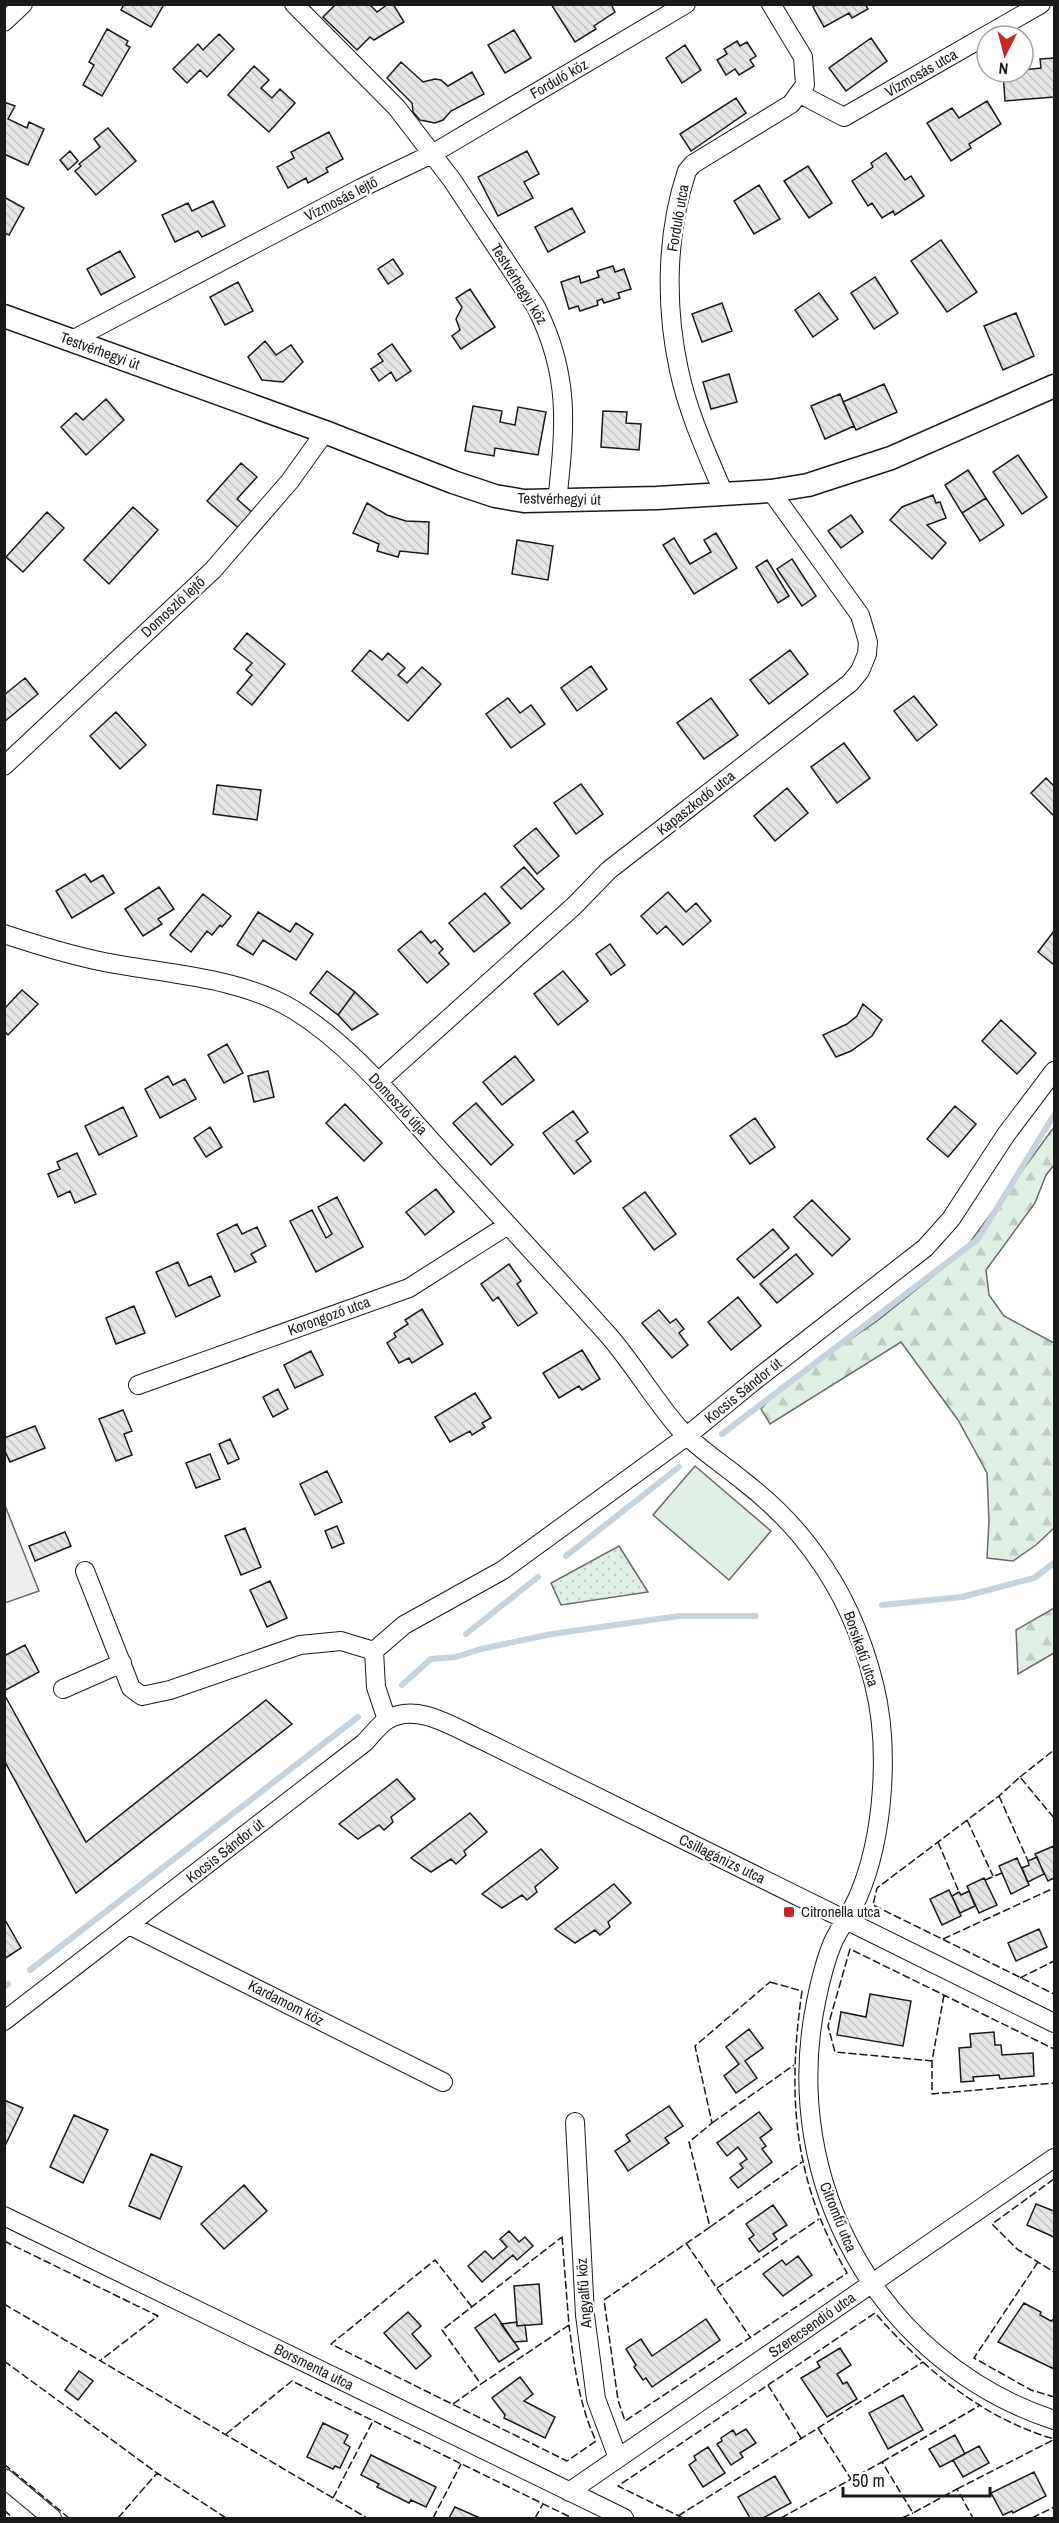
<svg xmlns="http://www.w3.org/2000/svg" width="1059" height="2523" font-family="'Archivo Narrow',sans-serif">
	<defs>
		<pattern id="forest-firs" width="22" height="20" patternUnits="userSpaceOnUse" patternTransform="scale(1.5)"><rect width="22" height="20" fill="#e0efe3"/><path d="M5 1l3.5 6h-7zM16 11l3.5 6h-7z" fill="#c0ccc2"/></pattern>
		<pattern id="park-dots" width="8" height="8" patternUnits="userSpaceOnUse" patternTransform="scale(1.5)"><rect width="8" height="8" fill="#e0efe3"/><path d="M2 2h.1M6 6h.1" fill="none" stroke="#c0ccc2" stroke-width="1.8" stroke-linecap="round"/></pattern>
		<pattern id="building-back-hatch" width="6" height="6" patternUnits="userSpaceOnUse" patternTransform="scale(1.5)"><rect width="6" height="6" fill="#e6e6e6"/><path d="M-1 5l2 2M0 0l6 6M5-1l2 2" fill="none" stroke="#c5c5c5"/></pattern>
	</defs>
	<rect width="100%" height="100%" fill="#fff"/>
	<path fill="#e0efe3" stroke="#6a6a6a" stroke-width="1.5" d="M695,1466L771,1531L729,1580L653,1515Z"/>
	<path fill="url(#forest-firs)" stroke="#6a6a6a" stroke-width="1.5" d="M1054,1127V1165L1046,1175L1035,1203L986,1270L989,1295L1004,1316L1054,1343V1528L1036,1545L1013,1561L987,1558L989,1521L987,1473L958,1420L901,1342L770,1424L761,1409L780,1387L877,1321L963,1252Z
		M1054,1608V1653L1018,1674L1016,1630Z"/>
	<path fill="url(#park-dots)" stroke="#6a6a6a" stroke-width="1.5" d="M619,1546L648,1592L561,1605L551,1583Z"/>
	<path fill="#ededed" stroke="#6a6a6a" stroke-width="1.5" d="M4,1503L39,1591L5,1603L4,1602Z"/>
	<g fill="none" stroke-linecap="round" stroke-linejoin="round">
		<path stroke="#c6d2dc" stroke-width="6" d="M722,1434L978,1239L1054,1115
			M566,1556L679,1467
			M882,1605L962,1597L1034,1578L1054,1563
			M466,1634L538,1577
			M402,1685L431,1659L456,1657L481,1649L552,1634L679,1616H756
			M30,1970L358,1717
			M4,1987L8,1984"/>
	</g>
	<path fill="url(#building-back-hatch)" stroke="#1a1a1a" stroke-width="1.5" d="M124,4H160L163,6L151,27L121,10Z
		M336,4H369L377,12L388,4H393L404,22L374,40L370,37L357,50L323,17Z
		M551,4H611L615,12L594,26L596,29L575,42Z
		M817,4H865L868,9L852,18L849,13L824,27L813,7Z
		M107,29L128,41L126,45L130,47L102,96L83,85L94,65L89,62Z
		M514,30L531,58L505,73L488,45Z
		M219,34L234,49L207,77L200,70L187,83L173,69L198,44L203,50Z
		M871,38L887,61L846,91L829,68Z
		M737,41L740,46L747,42L756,56L750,60L754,66L739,75L735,69L726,75L717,60L727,54L724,49Z
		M685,45L701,70L682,83L666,58Z
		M1054,58V97L1005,101L1003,72H1023V63V70L1041,68L1040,59Z
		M401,62L423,82L435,79L441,80L448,86L472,72L484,94L451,111L443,120L435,123L420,120L413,112L412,103L387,78Z
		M254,66L269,80L261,88L272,98L280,89L295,103L269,132L228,95Z
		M736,98L746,113L691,151L680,134Z
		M987,101L1001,124L969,144L971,148L951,161L927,123L952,108L959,118Z
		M4,102L15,106L8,119L27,128L29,122L44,129L28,165L4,154Z
		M108,128L136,161L96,195L75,171L81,166L79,164L100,147L94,139Z
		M329,132L343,159L326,168L328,172L308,183L306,178L288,188L277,167L294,158L291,152Z
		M70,151L78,161L68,170L60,160Z
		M527,151L539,174L524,182L533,198L498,216L478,177Z
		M886,153L905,180L911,176L924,196L895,215L893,211L882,218L872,203L868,206L852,181L873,167L871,163Z
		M808,166L832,203L809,218L784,181Z
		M759,185L780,219L754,234L734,201Z
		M4,197L24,208L9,235L4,233Z
		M213,201L225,226L202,237L198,231L175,242L162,215L188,203L192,211Z
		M572,208L585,232L548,252L535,227Z
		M941,240L977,292L947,312L911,261Z
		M120,251L135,277L101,295L87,269Z
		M393,259L403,274L388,284L378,269Z
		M613,266L615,272L624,269L631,289L618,293L620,298L604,303L602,299L597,301L598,305L580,311L578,306L569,309L561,282L579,276L581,283L599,277L597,271Z
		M875,277L898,313L874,329L851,293Z
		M238,282L253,311L225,325L210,297Z
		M470,289L495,327L461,349L452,336L460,330L456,319L462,307L456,298Z
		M819,293L838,319L813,337L795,310Z
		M722,303L732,331L702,342L692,314Z
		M1016,313L1034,356L1003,370L984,326Z
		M265,341L276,355L291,345L303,362L283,382L262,380L248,357Z
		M392,344L411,371L396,381L391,372L379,381L371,369L383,361L378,354Z
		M729,374L737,402L711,409L703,382Z
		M884,384L897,412L856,430L843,402Z
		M840,394L854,426L825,439L811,406Z
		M106,399L124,420L86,455L61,427L76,413L83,420Z
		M473,406L502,411L500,422L515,425L518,407L546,412L538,455L495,448L494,456L465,451Z
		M603,411L627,412L626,423L641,424L639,450L601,447Z
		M1018,455L1047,497L1022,514L993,472Z
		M241,463L257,477L237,499L255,515L242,531L207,501Z
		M968,470L986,498L962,513L945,485Z
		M933,495L936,503L940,502L946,518L927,525L946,543L932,559L890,520L902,507Z
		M986,498L1004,525L980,541L962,513Z
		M367,503L387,515L406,521L429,522L428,554L400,551L398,557L377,551L379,544L353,533Z
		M133,507L158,530L109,584L84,560Z
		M47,512L64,528L23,572L6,557Z
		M851,515L863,532L841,548L828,531Z
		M716,533L737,568L694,594L663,545L674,538L690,564L711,552L704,540Z
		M517,540L553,546L548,580L512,574Z
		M792,559L816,596L802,606L777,569Z
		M767,560L789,596L778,603L756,567Z
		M247,633L285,664L252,705L237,693L252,675L246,670L252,663L234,649Z
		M370,650L382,660L388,653L405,668L398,675L407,683L422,667L441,684L408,721L352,671Z
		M790,650L808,674L769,704L750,680Z
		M591,666L607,689L577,711L561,688Z
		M25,678L38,694L4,722V695Z
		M914,696L937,725L917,741L894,711Z
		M508,698L520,713L531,705L545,724L511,748L486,714Z
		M711,698L738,735L704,759L677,723Z
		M116,712L146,745L120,769L90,736Z
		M844,743L870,778L837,803L811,767Z
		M1046,778L1054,786V816L1031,793Z
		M581,784L603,814L576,834L554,803Z
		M217,785L261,790L257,820L213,814Z
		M787,788L808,813L775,841L754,816Z
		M536,828L559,856L537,874L514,846Z
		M524,867L544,889L521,909L501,887Z
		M85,874L91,882L103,875L114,893L72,918L56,891Z
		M159,887L174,909L158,919L162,924L143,936L125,909Z
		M668,892L686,912L696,903L711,921L683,945L666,926L657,934L641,916Z
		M485,893L510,923L474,952L449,923Z
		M203,894L231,916L222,927L220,925L212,935L207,931L191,952L170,935Z
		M258,912L290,932L296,923L313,934L296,960L263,940L253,955L237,945Z
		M421,931L431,943L435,940L443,949L439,953L449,964L427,983L398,950Z
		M1054,931V965L1038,952Z
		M610,944L625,965L611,975L596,954Z
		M327,971L355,992L338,1015L310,993Z
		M563,971L588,1001L558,1025L534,994Z
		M22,990L38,1004L8,1035L4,1031V1009Z
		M355,992L378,1014L352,1030L338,1015Z
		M863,1004L882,1020L872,1036L851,1051L836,1057L823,1035L847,1024L857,1016Z
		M1001,1020L1036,1053L1017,1074L982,1041Z
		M227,1044L243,1073L224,1083L208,1055Z
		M515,1056L534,1080L502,1105L483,1082Z
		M268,1071L274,1097L254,1102L248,1076Z
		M168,1076L173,1085L185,1079L196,1099L160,1118L145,1089Z
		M476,1103L513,1145L491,1165L453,1123Z
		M345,1104L382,1143L364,1161L326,1123Z
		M955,1106L976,1124L948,1157L927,1139Z
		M123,1107L137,1136L99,1155L85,1126Z
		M573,1111L588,1132L576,1141L591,1161L574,1174L543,1133Z
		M755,1118L775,1147L750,1164L730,1136Z
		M210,1127L222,1147L206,1157L194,1138Z
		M77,1153L96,1194L75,1203L70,1191L58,1197L48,1174L60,1169L57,1162Z
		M436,1189L454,1212L425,1235L406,1212Z
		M645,1192L676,1234L654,1250L623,1208Z
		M337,1197L363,1247L316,1272L290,1221L312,1210L326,1238L332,1234L318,1207Z
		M812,1200L850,1239L832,1256L794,1217Z
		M237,1224L242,1234L257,1227L266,1246L251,1254L256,1262L235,1272L217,1234Z
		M773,1229L789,1248L754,1278L737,1259Z
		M796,1254L813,1274L777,1303L760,1284Z
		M178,1262L189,1286L211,1276L220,1296L176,1317L156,1272Z
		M509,1264L521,1281L517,1284L537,1313L518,1326L498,1297L493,1301L481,1284Z
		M738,1297L761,1326L731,1350L708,1322Z
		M134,1306L145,1333L116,1344L106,1318Z
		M422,1309L443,1344L412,1363L409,1358L399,1363L387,1343L396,1337L394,1333L408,1324L405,1320Z
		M659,1310L670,1323L676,1319L684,1329L679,1333L688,1345L672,1358L642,1323Z
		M582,1350L600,1379L582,1390L579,1386L559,1398L543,1373Z
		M311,1351L323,1375L295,1388L284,1365Z
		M278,1389L288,1409L273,1417L263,1397Z
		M475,1393L491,1418L482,1423L485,1427L472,1435L470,1431L450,1442L435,1417Z
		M123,1410L132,1431L124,1434L132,1455L116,1461L99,1419Z
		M35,1426L45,1448L10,1462L4,1449V1438Z
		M230,1439L239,1459L228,1464L219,1444Z
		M210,1454L220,1479L196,1488L186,1463Z
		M327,1471L342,1502L315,1515L300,1484Z
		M337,1526L344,1543L332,1548L325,1531Z
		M245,1528L261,1567L241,1575L225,1536Z
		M65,1532L71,1546L35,1561L29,1546Z
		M270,1581L287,1618L267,1627L250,1590Z
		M25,1645L39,1672L4,1691V1656Z
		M4,1694L86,1842L266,1700L292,1724L76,1893L4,1760Z
		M397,1779L415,1799L391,1817L393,1822L384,1830L379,1825L358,1839L339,1824Z
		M470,1813L487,1832L464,1851L466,1855L456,1864L451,1859L431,1872L411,1858Z
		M1054,1846V1878L1048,1881L1035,1854Z
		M541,1849L558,1868L535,1887L537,1892L527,1900L522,1895L502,1908L482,1894Z
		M1037,1857L1044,1874L1028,1882L1022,1868L1029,1865L1028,1861Z
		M1017,1858L1029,1885L1011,1894L999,1866Z
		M984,1878L997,1905L979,1913L967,1886Z
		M614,1884L631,1903L608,1922L610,1927L600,1935L595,1930L575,1943L555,1929Z
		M949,1890L961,1916L942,1925L930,1899Z
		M969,1891L975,1906L960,1913L952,1896L959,1892L961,1895Z
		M4,1918L21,1948L4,1959Z
		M1039,1929L1047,1947L1016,1961L1008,1943Z
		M870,1994L911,2001L903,2046L837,2035L841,2012L866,2017Z
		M749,2029L763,2048L745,2061L757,2078L736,2093L724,2076L739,2064L726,2047Z
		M994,2032L995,2045H1001L1002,2055L1033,2053L1034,2076L1000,2079L999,2075L973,2077L974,2081L961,2082L959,2048L971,2047L970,2034Z
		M4,2100L23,2108L4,2148Z
		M669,2106L683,2126L665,2138L669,2143L628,2171L615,2151L630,2141L626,2135Z
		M759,2112L772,2129L760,2138L766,2146L762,2149L772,2162L738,2188L730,2178L743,2168L740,2164L747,2159L738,2147L727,2156L717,2143Z
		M74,2115L108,2130L83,2183L50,2167Z
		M151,2154L182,2167L160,2219L129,2206Z
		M244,2185L267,2211L224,2249L201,2224Z
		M1036,2204L1054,2211V2237L1027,2225Z
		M773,2205L787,2225L773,2234L777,2239L759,2252L749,2239L754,2235L746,2224Z
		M509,2231L519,2242L525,2237L533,2246L517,2260L513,2255L482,2282L468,2266L485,2251L493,2259L507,2247L500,2239Z
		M798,2256L812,2275L783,2296L763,2274L782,2260L786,2265Z
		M539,2284L542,2324L517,2326L514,2286Z
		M1024,2303L1041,2312L1040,2315L1051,2321L1054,2319V2369L998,2342Z
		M408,2312L421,2326L412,2334L431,2356L416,2369L384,2333Z
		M495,2314L519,2349L499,2362L475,2328Z
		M706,2319L720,2340L652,2387L646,2378L643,2380L634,2367L636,2365L626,2349L641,2339L652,2356Z
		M517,2322V2326L525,2325L527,2341L514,2342L501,2324Z
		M840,2348L851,2365L837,2374L843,2384L847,2382L857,2399L827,2417L801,2378L820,2367L817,2362Z
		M79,2371L93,2381L78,2400L65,2390Z
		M520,2377L533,2394L524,2401L555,2417L545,2438L504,2418L505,2415L492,2398Z
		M903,2395L923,2430L888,2449L869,2413Z
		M323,2423L348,2435L344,2443L350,2447L340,2468L335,2466L333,2469L307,2457Z
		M746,2429L756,2443L740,2453L743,2457L731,2465L717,2444L722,2441L721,2438L733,2430L736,2435Z
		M955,2435L965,2454L940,2467L929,2449Z
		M979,2446L989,2463L963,2477L953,2460Z
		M708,2447L725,2473L703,2487L689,2465L696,2460L694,2456Z
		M371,2455L436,2487L426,2507L411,2500L409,2503L377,2487L379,2484L361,2475Z
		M1034,2472L1046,2496L1013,2513L1012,2511L1003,2515L991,2493Z
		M775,2476L791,2503L763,2518H750L738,2497Z
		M455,2507L480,2518H449Z"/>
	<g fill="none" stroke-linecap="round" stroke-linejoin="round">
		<defs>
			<path id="minor" d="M294,4L397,108L452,180L536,307C571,376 565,428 557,502
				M4,22L23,4
				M800,94L844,117L1041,4
				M72,340L361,188L432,154L686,4
				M724,494C707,454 688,413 679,370C665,306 666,233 687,171L693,164L791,104L805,85L803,57L771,4
				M4,766L213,570L290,481L325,432
				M4,934C37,945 70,955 104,962C165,974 240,977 294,1010C349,1044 392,1097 435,1145C493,1209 552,1272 609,1336C634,1365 653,1398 678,1427C697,1448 720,1462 742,1480C769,1501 794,1525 814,1553C843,1592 862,1636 874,1684C890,1747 884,1837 858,1897C851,1913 840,1927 833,1942C825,1961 820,1982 816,2002C779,2182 879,2362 1054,2420
				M378,1082L574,906L609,870L850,683L860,671L867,654L868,642L860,615L771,491
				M138,1385L409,1288L508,1225
				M85,1571L131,1688L142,1696L170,1690L300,1645L341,1641L374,1651
				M63,1689L122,1663
				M387,1720L376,1687L374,1651L404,1625L503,1570L687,1436L754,1381L925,1248L951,1219L1005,1136L1054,1071
				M129,1925L443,2082
				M4,2021L364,1743C371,1736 379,1725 387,1720C417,1701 456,1729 484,1741L1054,2023
				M575,2122L585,2315L596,2399L618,2458
				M4,2216L624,2518
				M4,2478L52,2518
				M569,2492L1054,2158"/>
			<path id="tertiary" d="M4,316L325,432L453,482L495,496L524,501L657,498L771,491L808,485L891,458L1054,386"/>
		</defs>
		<use href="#minor" stroke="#1a1a1a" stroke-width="20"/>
		<use href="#tertiary" stroke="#1a1a1a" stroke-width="25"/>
		<use href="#minor" stroke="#fff" stroke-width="18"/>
		<use href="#tertiary" stroke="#fff" stroke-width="22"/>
		<path stroke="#1a1a1a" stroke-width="1.5" stroke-dasharray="8 3" stroke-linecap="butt" d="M1020,1777L1054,1750
			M999,1796L1028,1861
			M1054,1818L1020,1777L999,1796L877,1888L873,1905L1054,1994
			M967,1820L993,1876
			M938,1842L959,1892
			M985,1880L1002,1873
			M943,1939L1054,1888
			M1020,1978L1054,1961
			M770,1982L802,1991C787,2096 793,2180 847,2273L625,2421L618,2400L604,2300L710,2227L689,2142L712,2123L695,2046Z
			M944,1995L932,2061L835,2052L828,2026L850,1949L1054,2049
			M932,2060V2094L1054,2083
			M712,2123L794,2065
			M1054,2179L992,2224L1017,2249L1054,2272
			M710,2227L802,2162
			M562,2237L569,2325L481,2384L442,2330Z
			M4,2241L158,2316L101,2360
			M686,2243L750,2337
			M1038,2262L974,2358L1031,2390L1054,2397
			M717,2288L819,2219
			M4,2304L367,2518
			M472,2307L435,2260L331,2344L567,2461L596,2441C579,2405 574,2364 569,2325
			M4,2361L157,2473L226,2518
			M768,2385L801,2438
			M453,2404L481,2384
			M818,2428L851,2479
			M226,2434L292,2381L572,2518
			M882,2462L979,2406
			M4,2464L69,2518
			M957,2489L1053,2440
			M333,2498L373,2421
			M4,2510L13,2518
			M678,2516L923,2362
			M118,2518L157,2473
			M433,2518L461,2464
			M535,2518L543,2504
			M683,2518L618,2486L875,2313C924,2369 982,2418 1054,2439
			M781,2518L882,2462L913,2513L957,2489L973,2518
			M902,2518L913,2513
			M1032,2518L1054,2507"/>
	</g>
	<rect fill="#c62828" stroke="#fff" stroke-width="2" x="783" y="1906" width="12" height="12" rx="3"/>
	<g text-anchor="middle" stroke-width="4.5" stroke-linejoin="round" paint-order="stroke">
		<g font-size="15" fill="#1a1a1a" stroke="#fff">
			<text transform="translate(921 73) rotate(-30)" y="5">Vízmosás utca</text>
			<text transform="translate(559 79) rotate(-30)" y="5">Forduló köz</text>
			<text transform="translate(341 199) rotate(-27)" y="5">Vízmosás lejtő</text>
			<text transform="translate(678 218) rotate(-80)" y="5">Forduló utca</text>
			<text transform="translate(519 284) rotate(58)" y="5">Testvérhegyi köz</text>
			<text transform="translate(100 351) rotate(20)" y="5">Testvérhegyi út</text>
			<text transform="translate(559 499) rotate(1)" y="5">Testvérhegyi út</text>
			<text transform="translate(173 607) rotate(-43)" y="5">Domoszló lejtő</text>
			<text transform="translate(696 803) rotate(-38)" y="5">Kapaszkodó utca</text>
			<text transform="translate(398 1104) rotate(47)" y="5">Domoszló útja</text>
			<text transform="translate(329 1316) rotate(-20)" y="5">Korongozó utca</text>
			<text transform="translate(743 1391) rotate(-39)" y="5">Kocsis Sándor út</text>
			<text transform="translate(861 1649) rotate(71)" y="5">Borsikafű utca</text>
			<text transform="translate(225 1851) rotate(-38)" y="5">Kocsis Sándor út</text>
			<text transform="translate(722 1859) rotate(26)" y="5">Csillagánizs utca</text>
			<text transform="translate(286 2003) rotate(27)" y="5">Kardamom köz</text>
			<text transform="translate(838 2217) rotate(68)" y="5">Citromfű utca</text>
			<text transform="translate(584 2293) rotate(-94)" y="5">Angyalfű köz</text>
			<text transform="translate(812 2325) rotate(-35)" y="5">Szerecsendió utca</text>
			<text transform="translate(314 2367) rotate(26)" y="5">Borsmenta utca</text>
		</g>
		<g font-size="15" fill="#1a1a1a" stroke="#fff" text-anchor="start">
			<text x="801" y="1917">Citronella utca</text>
		</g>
	</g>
	<rect width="1059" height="2523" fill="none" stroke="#1a1a1a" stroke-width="12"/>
	<g transform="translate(1005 54) rotate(186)"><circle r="28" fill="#ffffff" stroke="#a3a3a3" stroke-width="1.5"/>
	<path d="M0-4.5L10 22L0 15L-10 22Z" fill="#c62828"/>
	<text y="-9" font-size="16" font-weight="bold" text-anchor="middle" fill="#1a1a1a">N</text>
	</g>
	<path d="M843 2487v9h147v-9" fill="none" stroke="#1a1a1a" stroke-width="3"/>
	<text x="852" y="2487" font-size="18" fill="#1a1a1a" stroke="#ffffff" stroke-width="4.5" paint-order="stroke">50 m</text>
</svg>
